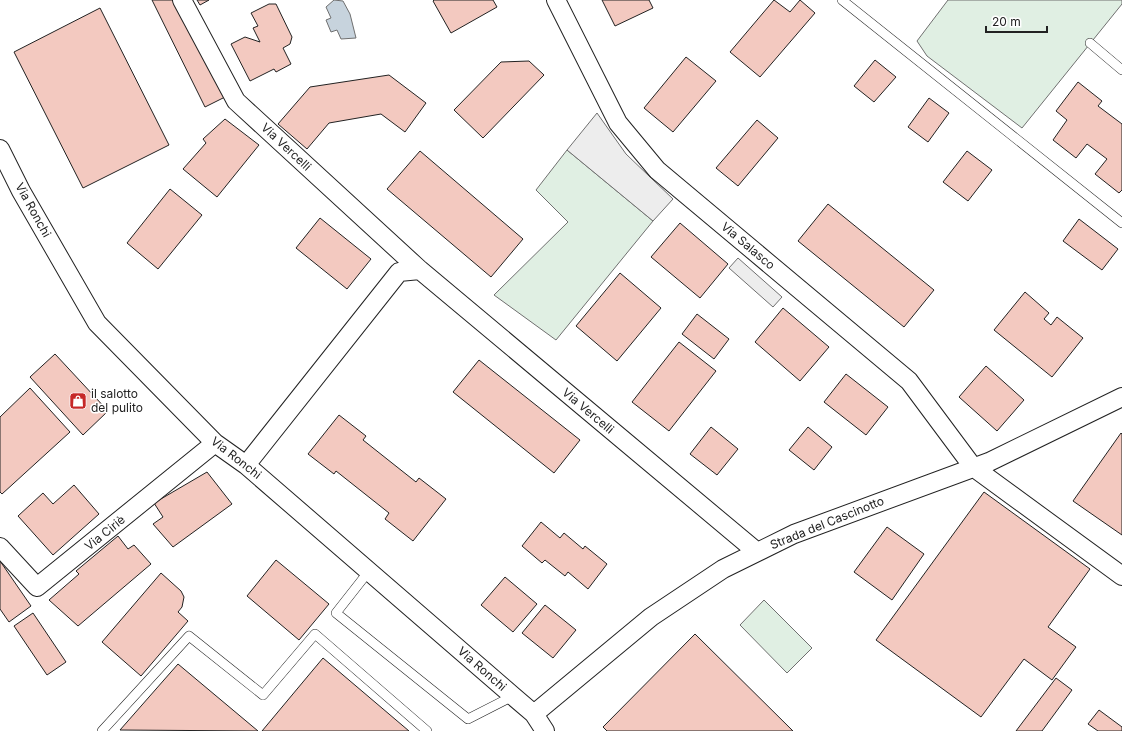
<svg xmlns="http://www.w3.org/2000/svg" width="1122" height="731" font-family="Inter,sans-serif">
	<rect width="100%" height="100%" fill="#fff"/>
	<path fill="#e0efe3" stroke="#6f6f6f" d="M948,0H1122V4L1022,128L927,56L917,41Z
		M567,150L653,221L556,340L494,295L568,222L536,190Z
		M764,600L812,648L787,673L740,625Z"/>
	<path fill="#ededed" stroke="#6f6f6f" d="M597,113L626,154L673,199L653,221L567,150Z
		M738,258L782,297L773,307L729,268Z"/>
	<path fill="#c7d3dd" stroke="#6f6f6f" d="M334,0L343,1L350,14L356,38L341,39L337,30L331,32L326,20L331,18L326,7Z"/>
	<path fill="#f3c9c0" stroke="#222" d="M152,0H181L229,95L205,107Z
		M197,0H209L200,5Z
		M434,0H493L497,7L451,33L433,1Z
		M602,0H649L653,8L615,26Z
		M774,0L790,12L800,0L815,13L760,77L730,52Z
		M269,4H276L292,37L290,44L283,48L291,64L276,72L274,69L250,81L231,44L245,37L260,42L253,28L258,26L251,13Z
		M100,8L169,145L83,188L14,52Z
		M686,57L716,81L673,132L644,108Z
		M875,60L896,77L874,102L854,86Z
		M529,61L544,75L483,138L454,110L501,62Z
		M389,75L426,103L405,132L381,114L329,123L307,149L278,124L310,87Z
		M1078,82L1102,101L1098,106L1122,124V190L1119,193L1095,174L1107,159L1087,144L1076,158L1053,140L1067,120L1056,111Z
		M929,98L949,113L928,142L908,127Z
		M225,119L259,145L217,197L183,169L206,143L203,139Z
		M757,120L778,138L738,186L716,168Z
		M420,151L523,239L491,277L387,189Z
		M967,151L992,170L968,201L943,182Z
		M170,189L202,215L158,269L127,243Z
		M828,204L934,290L904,327L798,241Z
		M320,218L371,259L347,289L296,248Z
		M1079,219L1118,249L1102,270L1063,241Z
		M680,223L728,264L700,298L651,257Z
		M620,273L661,308L617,361L576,326Z
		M1025,292L1049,313L1044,319L1051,325L1057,317L1083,338L1052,377L994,330Z
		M783,308L829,347L800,381L755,342Z
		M697,314L729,339L714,359L682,334Z
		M679,342L716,371L669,431L632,402Z
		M55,354L108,411L83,435L30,377Z
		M479,360L580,440L554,473L453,392Z
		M986,366L1024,400L997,431L959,397Z
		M846,374L888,407L866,435L824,402Z
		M30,388L70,432L2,494L0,492V417Z
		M339,415L366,436L363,440L416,482L419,478L446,499L413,541L385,519L389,513L336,471L334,474L308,454Z
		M711,427L738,449L717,475L690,454Z
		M808,427L832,447L814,470L789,450Z
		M1121,433L1122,434V535L1073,501Z
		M207,472L232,504L173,547L153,524L163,517L154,503Z
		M74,485L99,514L53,555L18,516L43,493L53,504Z
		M984,492L1090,569L1048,627L1076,647L1052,680L1024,659L981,717L876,640Z
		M541,522L560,538L564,533L583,549L585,546L607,564L588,589L568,572L565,576L545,560L542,563L522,546Z
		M887,527L924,554L892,600L854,572Z
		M118,536L128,549L134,545L151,564L78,626L49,600L79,574L76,571Z
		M276,560L329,604L299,640L247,596Z
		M0,561L31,606L9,622L0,609Z
		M161,573L181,591L184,597L182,607L178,612L188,621L141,676L102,642Z
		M505,577L537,604L513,632L481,605Z
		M545,605L576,630L553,658L522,633Z
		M33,613L66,662L47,675L14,626Z
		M695,634L793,731H607L603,727Z
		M323,658L409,731H262Z
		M178,664L258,731L120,730Z
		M1056,678L1072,690L1042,731H1016Z
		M1099,710L1122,727V731H1098L1088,724Z"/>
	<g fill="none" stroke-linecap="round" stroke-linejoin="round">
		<defs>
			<path id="service" d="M842,0L1122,223
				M1090,43L1122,70
				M369,571L336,613L468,719L513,696
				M102,731L189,636L263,695L315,634L427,731"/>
			<path id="minor" d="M182,0L236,101L420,270
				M556,0L618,123L657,170L909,381L973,467L1122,576
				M0,149L21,191L97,323L215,443L246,465L513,696L534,714L545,731
				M246,465L399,272L420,270L757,552
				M0,547L37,587L215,443
				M534,714L651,617L723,569L794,534L989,462L1122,397"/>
		</defs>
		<use href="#service" stroke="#222" stroke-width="10"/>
		<use href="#minor" stroke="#222" stroke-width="20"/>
		<use href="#service" stroke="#fff" stroke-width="9"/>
		<use href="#minor" stroke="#fff" stroke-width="18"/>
	</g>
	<defs>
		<symbol id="shop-square" viewBox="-11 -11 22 22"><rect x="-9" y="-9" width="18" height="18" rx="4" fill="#c62828" stroke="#fff"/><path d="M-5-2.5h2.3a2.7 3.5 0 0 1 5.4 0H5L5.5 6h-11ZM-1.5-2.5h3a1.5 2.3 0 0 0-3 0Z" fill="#fff"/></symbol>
	</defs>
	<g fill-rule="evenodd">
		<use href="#shop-square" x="68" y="391" width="20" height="20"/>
	</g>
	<g text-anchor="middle" stroke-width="3" stroke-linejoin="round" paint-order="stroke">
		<g font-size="12" fill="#222" stroke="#fff">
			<text transform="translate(286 147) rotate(43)" y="4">Via Vercelli</text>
			<text transform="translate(33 210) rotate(61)" y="4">Via Ronchi</text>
			<text transform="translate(748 246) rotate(40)" y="4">Via Salasco</text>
			<text transform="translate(588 411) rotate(40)" y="4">Via Vercelli</text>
			<text transform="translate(236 458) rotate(38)" y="4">Via Ronchi</text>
			<text transform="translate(827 523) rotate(-22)" y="4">Strada del Cascinotto</text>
			<text transform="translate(105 533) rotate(-39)" y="4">Via Ciriè</text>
			<text transform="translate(482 669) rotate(41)" y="4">Via Ronchi</text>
		</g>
		<g font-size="12" fill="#222" stroke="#fff" text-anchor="start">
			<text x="91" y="398">il salotto<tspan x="91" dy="14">del pulito</tspan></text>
		</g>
	</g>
	<path d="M986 26v6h61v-6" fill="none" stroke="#222222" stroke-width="2"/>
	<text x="992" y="26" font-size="12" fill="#222222" stroke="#ffffff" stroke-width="3" paint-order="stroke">20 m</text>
</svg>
